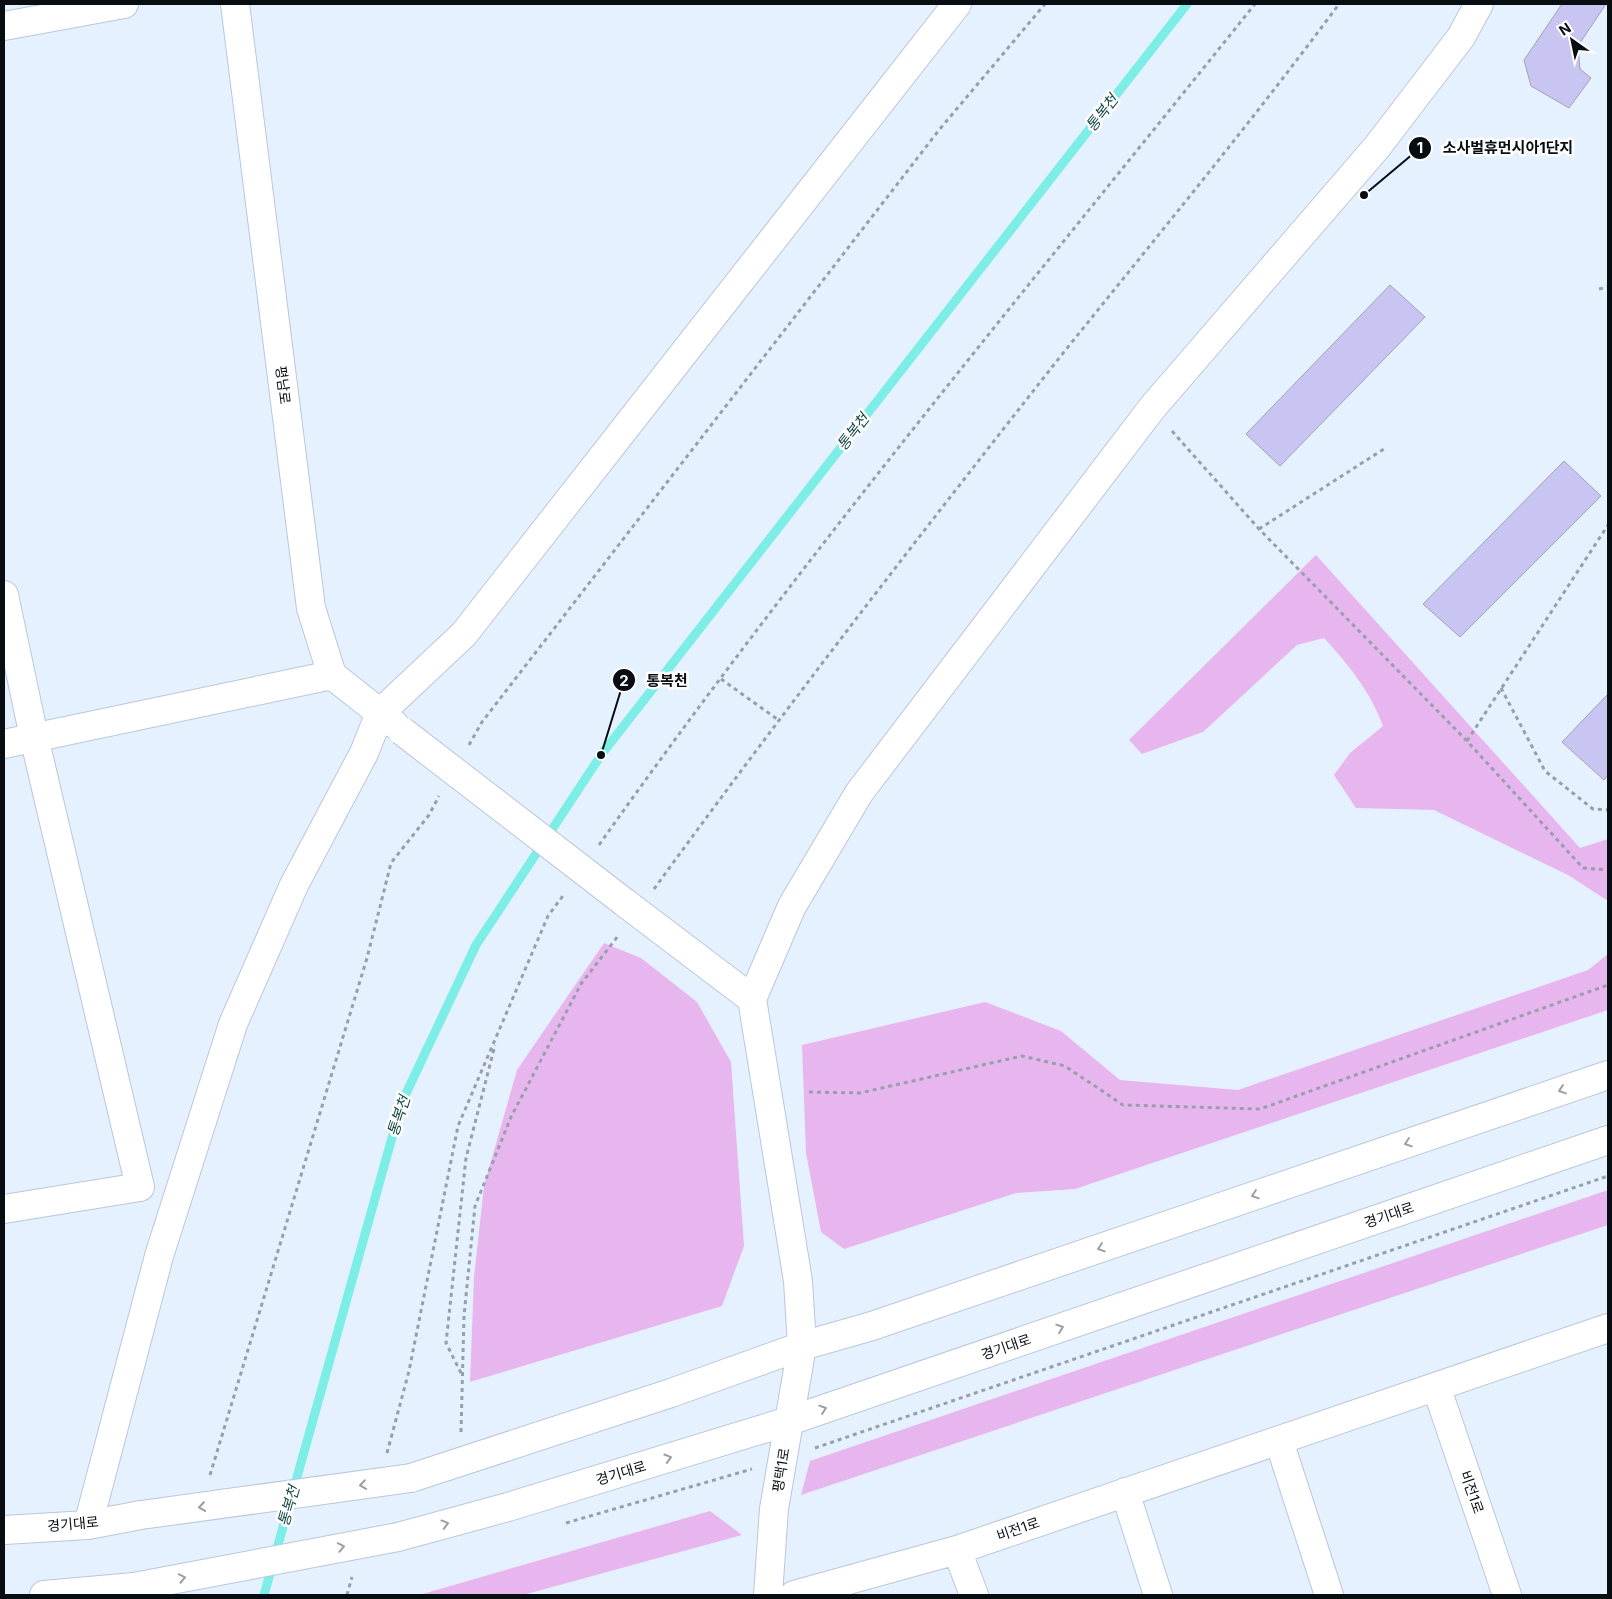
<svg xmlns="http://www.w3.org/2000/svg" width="1612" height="1599" font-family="Inter,'Noto Sans KR',sans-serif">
	<rect width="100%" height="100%" fill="#e6f1ff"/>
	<path fill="#e8b6ee" d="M1316,555L1580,848L1608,839V901L1568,875L1434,810L1356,808L1334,775L1350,753L1383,726C1370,691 1348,664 1324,638L1297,645L1203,732L1142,754L1129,740Z
		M604,943L641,958L697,1002L731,1062L744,1246L722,1306L470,1382L474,1277L484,1186L517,1070Z
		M1608,954V1010L1075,1189L1016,1193L844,1249L821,1232L806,1153L802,1045L985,1002L1061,1031L1120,1080L1238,1090L1588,970Z
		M1608,1190V1225L801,1495L810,1461Z
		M710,1511L742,1535L523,1595H419Z"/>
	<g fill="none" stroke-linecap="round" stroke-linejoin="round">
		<path stroke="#7deee5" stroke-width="9" d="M264,1595L402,1102L476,945L601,755L1187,4"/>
	</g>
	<path fill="#c9c5f2" stroke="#a3a1b5" d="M1562,4H1606L1578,46L1580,69L1591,78L1569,108L1531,86L1524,60Z
		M1390,285L1425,317L1280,466L1246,434Z
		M1564,461L1601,496L1460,637L1423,604Z
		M1608,694V775L1604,780L1562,742Z"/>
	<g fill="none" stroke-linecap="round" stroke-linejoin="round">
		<defs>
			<path id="minor" d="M235,4L311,608L332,675L394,724
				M4,26L124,4
				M4,595L34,737L140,1187L4,1209
				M4,744L332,675
				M624,902L752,999
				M1437,1389L1507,1595
				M1279,1441L1329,1595
				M1125,1492L1158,1595
				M88,1525L159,1256L233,1024L294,885L364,753L380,713L464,634L957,4
				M957,1550L974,1595
				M768,1595L774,1509L802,1346L798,1281L752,999L792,906L859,793L1152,408L1377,147L1461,37L1479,4
				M794,1595L957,1550L1608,1328"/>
			<path id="major" d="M411,1478L671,1393L802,1346L872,1326L1608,1075
				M4,1530L88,1525L141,1515
				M398,1537L508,1507L789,1421L1608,1140
				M44,1595L134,1587"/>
		</defs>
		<use href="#minor" stroke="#bac7d9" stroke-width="30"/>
		<use href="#major" stroke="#bac7d9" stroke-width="30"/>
		<path stroke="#979faa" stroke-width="3" stroke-dasharray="4 4" stroke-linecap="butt" d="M1599,289L1608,287
			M1172,431L1259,529L1467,741L1583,868L1608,870
			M1259,529L1387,447
			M721,679L777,719
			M1501,688L1545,771L1593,809L1608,810
			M1467,741L1608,525
			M469,745L482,722L939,130L1045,4
			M599,845C804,555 1033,281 1255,4
			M654,889C785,709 922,532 1060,357C1154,240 1250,124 1339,4
			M809,1092L860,1093L1022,1056L1065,1066L1123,1105L1260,1109L1608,985
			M461,1373L446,1343L466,1158L495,1045
			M461,1432L464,1316L475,1206L511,1117L581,984L618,936
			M815,1448L1608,1176
			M387,1453L409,1371L458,1126L548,916L565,893
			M210,1475L367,958L391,863L429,815L439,796
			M566,1523L752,1469
			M347,1595L352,1577"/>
		<use href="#minor" stroke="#fff" stroke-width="28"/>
		<use href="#major" stroke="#fff" stroke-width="28"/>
		<defs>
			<path id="minor-bridge" d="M402,731L624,902"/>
			<path id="major-bridge" d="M141,1515L411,1478
				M134,1587L398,1537"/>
		</defs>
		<use href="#minor-bridge" stroke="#bac7d9" stroke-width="30" stroke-linecap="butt"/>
		<use href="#major-bridge" stroke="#bac7d9" stroke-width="30" stroke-linecap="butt"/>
		<use href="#minor-bridge" stroke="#fff" stroke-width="28"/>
		<use href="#major-bridge" stroke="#fff" stroke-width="28"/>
	</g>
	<defs><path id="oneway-chevron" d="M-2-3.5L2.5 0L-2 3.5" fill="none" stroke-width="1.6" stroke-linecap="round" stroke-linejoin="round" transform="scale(1.25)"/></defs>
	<g stroke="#9c9ea0">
		<use href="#oneway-chevron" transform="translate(1562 1090) rotate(161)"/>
		<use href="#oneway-chevron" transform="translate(1408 1143) rotate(161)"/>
		<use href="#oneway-chevron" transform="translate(1255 1195) rotate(161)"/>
		<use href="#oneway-chevron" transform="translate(1101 1248) rotate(161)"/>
		<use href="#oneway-chevron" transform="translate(1060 1328) rotate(-19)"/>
		<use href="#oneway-chevron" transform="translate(823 1409) rotate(-19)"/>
		<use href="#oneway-chevron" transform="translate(668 1458) rotate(-17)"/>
		<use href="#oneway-chevron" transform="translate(363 1485) rotate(172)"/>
		<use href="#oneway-chevron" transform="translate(202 1507) rotate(172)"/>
		<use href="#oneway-chevron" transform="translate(445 1524) rotate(-15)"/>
		<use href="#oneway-chevron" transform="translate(341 1547) rotate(-11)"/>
		<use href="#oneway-chevron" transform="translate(182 1578) rotate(-11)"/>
	</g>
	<g text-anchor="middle" stroke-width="5" stroke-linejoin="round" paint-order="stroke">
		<g font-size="14" fill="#080d12" stroke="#fff">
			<text transform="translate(283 385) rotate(83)" y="5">평남로</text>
			<text transform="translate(1389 1215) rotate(-19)" y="5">경기대로</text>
			<text transform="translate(1006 1347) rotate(-19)" y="5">경기대로</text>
			<text transform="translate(781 1470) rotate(-81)" y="5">평택1로</text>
			<text transform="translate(621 1473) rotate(-17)" y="5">경기대로</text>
			<text transform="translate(1472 1492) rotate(71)" y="5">비전1로</text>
			<text transform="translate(73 1524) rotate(-5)" y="5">경기대로</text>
			<text transform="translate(1018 1529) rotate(-19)" y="5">비전1로</text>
		</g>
		<g font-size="15" font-style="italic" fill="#154945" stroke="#fff">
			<text transform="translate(1102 113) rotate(-52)" y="5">통복천</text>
			<text transform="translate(853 432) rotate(-52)" y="5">통복천</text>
			<text transform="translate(399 1116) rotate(-72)" y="5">통복천</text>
			<text transform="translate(289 1506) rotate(-74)" y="5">통복천</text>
		</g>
	</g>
	<path fill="none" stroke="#080d12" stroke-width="2" d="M1364 195L1420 148M601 755L624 680"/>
	<g fill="#080d12" stroke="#fff" stroke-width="2">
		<circle cx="1364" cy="195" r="5"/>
		<circle cx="601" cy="755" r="5"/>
		<circle cx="1420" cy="148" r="12"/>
		<circle cx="624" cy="680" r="12"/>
	</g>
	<g font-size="15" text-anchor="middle" font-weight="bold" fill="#fff">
		<text x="1420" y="153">1</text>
		<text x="624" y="686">2</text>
	</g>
	<g font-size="15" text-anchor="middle" font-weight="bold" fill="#080d12" stroke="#fff" stroke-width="5" stroke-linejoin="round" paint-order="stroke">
		<text x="1508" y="153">소사벌휴먼시아1단지</text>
		<text x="667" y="686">통복천</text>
	</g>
	<rect width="1612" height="1599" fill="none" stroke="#080d12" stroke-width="10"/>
	<g transform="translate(1572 40) rotate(327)" stroke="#ffffff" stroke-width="4" paint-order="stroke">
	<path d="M0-4L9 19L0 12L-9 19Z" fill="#080d12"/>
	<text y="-8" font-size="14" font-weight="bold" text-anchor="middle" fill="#080d12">N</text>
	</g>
</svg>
